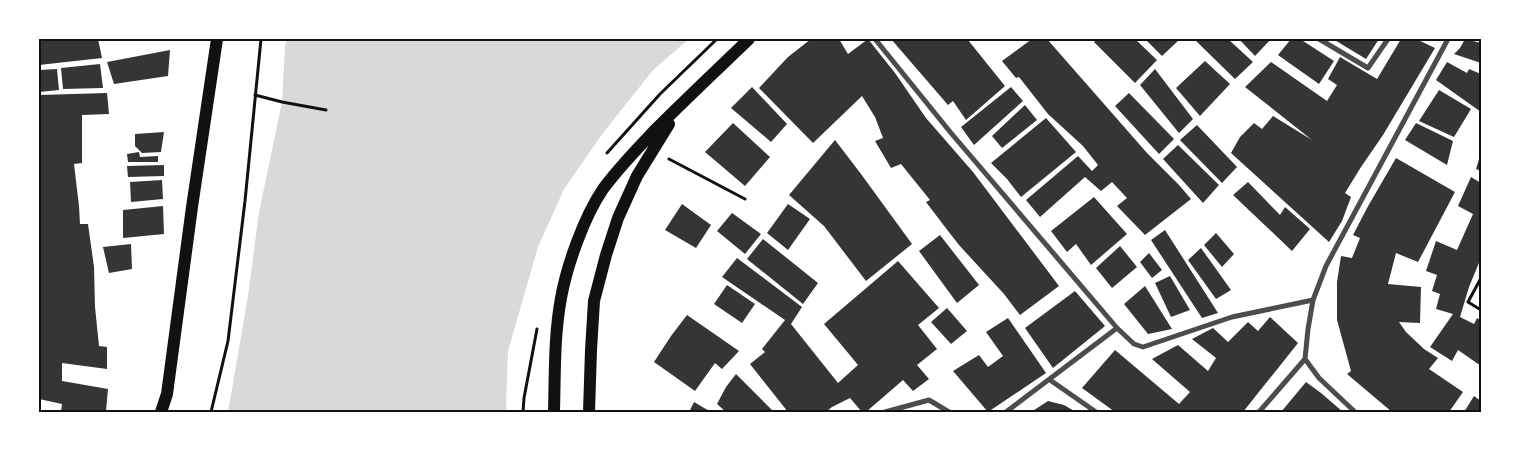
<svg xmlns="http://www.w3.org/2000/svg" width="1520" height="451" font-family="'Public Sans',sans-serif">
	<rect width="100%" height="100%" fill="#fff"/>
	<path fill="#d9d9d9" d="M287,39H689L653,70L603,133L564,189L538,247L508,351L506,406L507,412H228L248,296L259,212L282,102L285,46Z"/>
	<path fill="#353535" d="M39,39H98L102,58L39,65Z
		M811,39H839L848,54L868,39L895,73L926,118L973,172L1059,286L1020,315L1004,294L959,245L945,227L926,202L930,200L901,164L891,168L875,141L883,138L875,117L862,96L813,143L759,88L788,57Z
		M891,39H970L968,40L1005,86L966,120L953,101L948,105Z
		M1032,39H1047L1147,153L1179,185L1191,199L1145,235L1117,206L1127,198L1112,182L1101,191L1085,177L1040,217L1026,200L1078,156L1092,171L1098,165L1083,146L1048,114L1019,77L1016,78L1002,61Z
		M1097,39H1135L1157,60L1135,83L1094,42Z
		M1145,39H1180L1162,56Z
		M1194,39H1228L1253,62L1235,79Z
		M1239,39H1271L1255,56Z
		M1291,39H1300L1334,61L1319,84L1278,55Z
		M1333,39H1379L1366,59Z
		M1401,39H1416L1435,48L1383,135L1361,167L1345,193L1351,197L1342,221L1329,242L1231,153L1240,137L1254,123L1262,129L1273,116L1312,140L1245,87L1271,62L1327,101L1337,85L1328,79L1340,57L1377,79Z
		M1465,39L1481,43V63L1454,54L1460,48Z
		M170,50L168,76L114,84L107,62Z
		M1205,61L1230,84L1200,116L1176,88Z
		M1447,62L1467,73L1469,69L1481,74V112L1436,80Z
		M100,64L103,88L63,89L61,68Z
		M57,69L59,90L39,92V70Z
		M1155,69L1193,119L1179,133L1140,85Z
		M752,87L787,124L771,142L731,108Z
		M1011,87L1023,101L974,145L961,127Z
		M1439,90L1471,109L1454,137L1419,121Z
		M107,93L109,114L82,115V163L74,164L79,206L80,224H88L94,267L95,307L99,346L107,347V369L62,363V381L108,389L106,411L98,410V412H61L62,404L39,399V95Z
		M1129,93L1174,139L1159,154L1115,106Z
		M1025,105L1037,120L1002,148L992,136Z
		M1046,118L1076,152L1021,197L1007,179L991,163Z
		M733,123L770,157L745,186L705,152Z
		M1416,123L1453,141L1447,165L1405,140Z
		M1197,125L1237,167L1222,183L1180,140Z
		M164,132L161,152L142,153L135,146V134Z
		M835,140L861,174L912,244L866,281L824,226L789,195Z
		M1178,145L1219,185L1203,203L1163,159Z
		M139,152L140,157L158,156V162H128L127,154Z
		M1481,153V171L1476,169Z
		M1396,158L1455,192L1418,262L1396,253L1388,284L1421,287L1420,323L1399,322L1406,332L1424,349L1438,358L1429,369L1463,392L1449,412H1392L1347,374L1351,371L1337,320V282L1341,256L1352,258L1360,238L1353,235L1367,208Z
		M164,165V176L128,177L127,166Z
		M1471,177L1481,183V258L1469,287L1460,317L1474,324L1477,318L1481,321V366L1458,350L1452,361L1430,347L1453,314L1436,309L1440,294L1432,291L1437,275L1426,271L1436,241L1457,250L1473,214L1458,206Z
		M162,180L163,199L131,202L130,182Z
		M1248,182L1280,215L1285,207L1310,229L1292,251L1233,195Z
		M1094,197L1127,234L1091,265L1076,244L1067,252L1051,231Z
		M682,204L711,225L696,248L665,230Z
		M788,204L810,219L788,250L767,233Z
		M163,206L164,234L123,238V210Z
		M732,213L761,234L745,254L717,231Z
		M1165,230L1218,313L1202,318L1151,240Z
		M1216,233L1234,254L1222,267L1204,245Z
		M940,235L979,285L957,303L919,251Z
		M763,239L818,283L803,304L747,259Z
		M131,244L132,269L109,273L103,247Z
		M1120,246L1137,267L1112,288L1096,268Z
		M1201,248L1231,290L1216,299L1188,260Z
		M1149,253L1162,270L1152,278L1140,262Z
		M737,258L802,307L791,324L838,383L858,365L824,324L898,261L939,308L918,325L937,349L917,365L929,379L913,391L903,380L866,412H862L850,398L832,407L826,412H788L750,364L765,352L762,349L785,320L722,277Z
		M1170,276L1190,310L1171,317L1155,283Z
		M727,285L755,304L742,323L714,304Z
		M1145,286L1172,329L1148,334L1124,304Z
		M1075,291L1105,326L1053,368L1025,328Z
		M947,308L967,331L951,344L931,322Z
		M687,315L739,351L722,369L715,363L695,391L654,362L671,336Z
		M1270,317L1298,343L1243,412H1115L1082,388L1115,350L1179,404L1190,392L1152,359L1178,345L1208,371L1216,358L1192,339L1213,328L1228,342L1248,322L1258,331Z
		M1008,318L1046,373L988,412L953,371L979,355L988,367L1003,356L986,332Z
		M736,374L774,412H726L717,404L726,387Z
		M1306,382L1321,393L1343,412H1281Z
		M1474,396L1481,401V412H1464Z
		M1048,401L1064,405L1076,412H1031Z
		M694,402L711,412H689Z"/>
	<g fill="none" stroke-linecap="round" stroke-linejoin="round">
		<path stroke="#111" stroke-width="3" d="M255,95L282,102L326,110
			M607,153L660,94L717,39
			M669,159L745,199
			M1481,278L1468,302L1481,310
			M211,412L228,341L245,201L261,39
			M523,412L524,398L537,329"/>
		<path stroke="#4c4c4c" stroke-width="5" d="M875,39L951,133L1117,328L1134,344L1143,347L1232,317L1313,300
			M1319,39L1368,68L1388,39
			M1050,380L1096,412
			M885,412L929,400L949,412
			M1006,412L1117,328
			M1259,412L1305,359
			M1355,412L1319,378L1305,359L1308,329L1313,300L1326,266L1448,39"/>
		<path stroke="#111" stroke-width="12" d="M161,412L167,394L192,207L217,39
			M554,412C555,374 554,336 561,298C567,265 584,217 603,189C619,167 638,148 656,129C687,98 718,69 749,39
			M589,412L591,350L594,301L606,255L618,218L637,176L669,124"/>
	</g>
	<rect width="1520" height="451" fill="none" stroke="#ffffff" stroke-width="80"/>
	<rect x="40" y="40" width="1440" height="371" fill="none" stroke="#111" stroke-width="2"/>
</svg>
